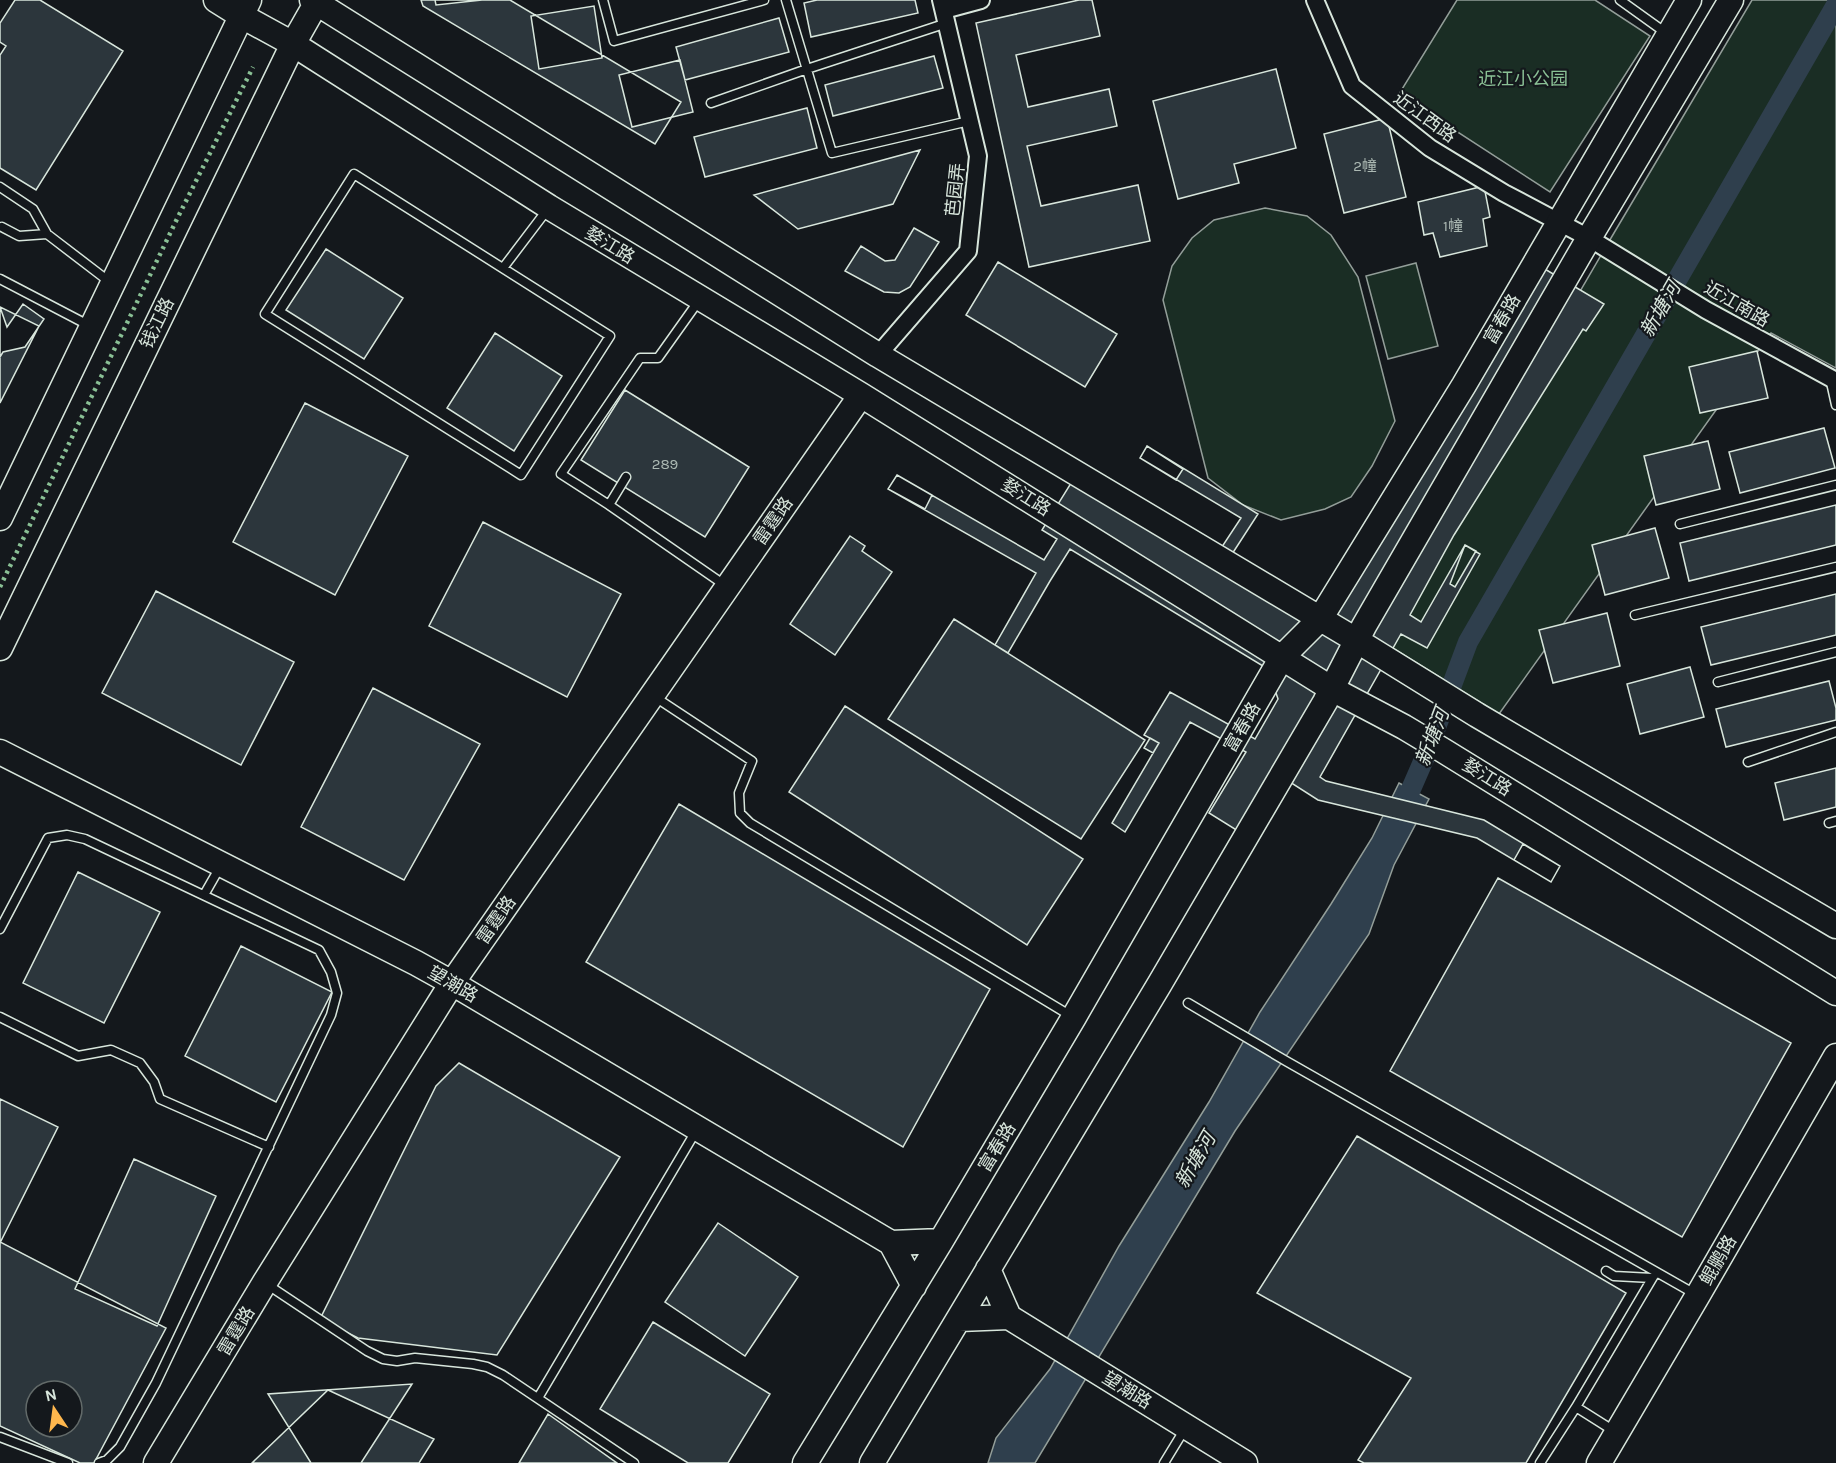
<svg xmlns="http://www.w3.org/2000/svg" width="1836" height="1463" font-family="Karla,'Noto Sans SC',sans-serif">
	<rect width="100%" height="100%" fill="#14181c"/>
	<path fill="#1a2d24" stroke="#939e99" stroke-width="1.5" d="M1457,0H1595L1650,36L1550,192L1399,94Z
		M1752,0H1836V368L1771,333L1499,714L1378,639L1611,238Z
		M1265,208L1307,216L1331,235L1358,277L1395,421L1372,466L1351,497L1325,509L1281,520L1243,505L1208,478L1163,300L1172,266L1192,238L1214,220Z
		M1416,263L1438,346L1388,359L1366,276Z"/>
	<path fill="#2f3f4d" stroke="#939e99" stroke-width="1.5" d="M1399,783L1429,799L1394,865L1369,934L1235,1131L1035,1463H988L996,1438L1050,1369L1119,1246L1209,1102L1260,1012L1331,904L1372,838Z"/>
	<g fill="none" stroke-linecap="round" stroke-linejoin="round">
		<path stroke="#2f3f4d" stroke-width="20" d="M1401,812L1425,757L1468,642L1836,5"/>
	</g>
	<path fill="#2c363c" stroke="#d8e6dc" stroke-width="1.5" fill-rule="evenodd" d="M15,0H40L123,51L36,190L0,168V55L6,46L0,42V23Z
		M421,0H510L681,102L655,144L423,6Z
		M435,0H482L436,5Z
		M817,0H915L918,13L811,37L804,3Z
		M1079,0H1092L1100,36L1016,55L1028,107L1109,89L1117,126L1027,146L1041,206L1138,185L1150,241L1029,267L976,23Z
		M594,6L602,58L539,69L531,16Z
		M779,18L789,52L685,80L676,47Z
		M934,56L943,88L833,116L825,85Z
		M680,60L693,112L632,127L619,75Z
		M1276,69L1296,148L1234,164L1239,183L1178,199L1153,101Z
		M807,108L817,148L705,177L694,137Z
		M1387,118L1406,197L1344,213L1324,134Z
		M920,150L893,204L798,229L754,195Z
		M1484,186L1490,217L1483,219L1487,246L1440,257L1433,233L1424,235L1418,202Z
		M914,228L939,242L910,287L899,293L884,292L845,271L861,246L885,261L895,260Z
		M326,249L403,298L364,359L286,310Z
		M998,262L1117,334L1085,387L966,315Z
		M1538,265L1604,304L1586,331L1583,329L1454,535L1410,615L1421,622L1465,545L1480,554L1427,648L1401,634L1320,777L1326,781L1484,820L1560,866L1551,882L1477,838L1318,800L1290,782L1254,841L1209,813L1246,752L1190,722L1125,832L1112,823L1159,743L1144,735L1170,692L1255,739L1278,699L1268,669L1070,549L1050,581L1008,653L995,645L1036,573L888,489L897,475L1044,560L1057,539L1042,530L1076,475L1212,562L1241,518L1140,458L1147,446L1258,514L1223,568L1317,607Z
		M23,304L44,319L25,347L3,352L0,357V307L7,327Z
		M0,307L39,326L0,403Z
		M495,333L562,376L514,451L447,408Z
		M1757,351L1768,398L1700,413L1689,367Z
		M625,390L749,467L705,537L581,460Z
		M305,403L408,456L335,595L233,542Z
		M1824,428L1835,468L1740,493L1729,452Z
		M1708,441L1720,489L1656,505L1644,456Z
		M1147,446L1183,469L1176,480L1140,458Z
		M897,475L932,495L925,509L888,489Z
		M1836,505V545L1689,581L1680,543Z
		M483,522L621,594L567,697L429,626Z
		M1655,528L1669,578L1605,595L1592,545Z
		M850,536L865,546L862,551L892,572L835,655L790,624Z
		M1465,545L1476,551L1455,587L1450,584Z
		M156,591L294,662L241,765L102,693Z
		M1836,594V635L1711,665L1701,627Z
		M1607,613L1620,666L1553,683L1539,630Z
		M954,619L1145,740L1081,839L888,719Z
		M1690,667L1704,717L1640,734L1627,684Z
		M1829,681L1836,708V720L1726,747L1716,709Z
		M373,688L480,744L404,880L301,827Z
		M845,706L1083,859L1027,945L789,792Z
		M1150,738L1159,743L1153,753L1144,748Z
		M1836,768V807L1784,820L1775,783Z
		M679,804L990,989L903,1147L586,962Z
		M1523,844L1560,866L1551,882L1514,860Z
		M78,872L160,912L104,1023L23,983Z
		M1498,878L1791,1043L1682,1237L1390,1071Z
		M241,946L332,992L276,1102L185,1056Z
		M459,1063L620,1157L497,1355L358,1338L320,1319L436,1086Z
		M0,1099L58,1127L0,1243Z
		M1357,1136L1626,1293L1526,1463H1364L1358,1460L1411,1378L1257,1293Z
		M134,1159L216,1196L157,1326L75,1289Z
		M718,1223L798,1277L745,1356L665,1302Z
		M0,1242L166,1328L94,1463H80L0,1426ZM36,1391H72V1427H36Z
		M653,1322L770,1394L728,1463H688L600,1409Z
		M412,1384L361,1463H311L268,1394Z
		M328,1390L434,1439L419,1463H252Z
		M548,1414L617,1463H519Z"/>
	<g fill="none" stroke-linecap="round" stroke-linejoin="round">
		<defs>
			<path id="lane" d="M603,0L614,41L764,0
				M786,0L832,153L969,121
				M1620,0L1666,33
				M711,103L807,69L947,23
				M354,174L610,336L521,475L265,314Z
				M0,187L33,209L47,234L111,283
				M2,227L19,236L47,234
				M503,268L547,210
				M0,279L90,326
				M1830,378L1836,405
				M626,477L609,505L726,586
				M609,505L561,474L640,358H658L700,299
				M1680,524L1836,485
				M1635,615L1836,567
				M1718,682L1836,652
				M655,697L752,761L739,793L740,813L750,823L1071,1016
				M1748,762L1836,732
				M1829,823L1836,821
				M204,895L220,867
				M0,929L48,838L67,835L85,839L319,950L331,972L337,993L331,1015L156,1383L120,1447L107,1460L99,1463
				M1188,1003L1286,1061L1695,1294
				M0,1017L78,1056L111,1050L140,1063L154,1082L160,1099L269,1147
				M1606,1271L1614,1276L1652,1278
				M265,1283L367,1351L383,1359L397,1361L415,1358L473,1364L487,1367L503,1375L634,1463
				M538,1398L696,1131
				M1576,1407L1614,1431
				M0,1437L68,1463
				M1164,1463L1186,1427
				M1540,1463L1576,1407L1656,1272"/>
			<path id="street" d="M1315,0L1352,86L1430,148L1504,193L1589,238L1706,310L1836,381
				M944,10L981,0
				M878,355L968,251L978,156L941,0"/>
			<path id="secondary" d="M216,0L240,15L293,44L549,207L861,395L1332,689L1404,727L1444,751L1836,993
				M312,0L878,355L1356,640L1477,715L1836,926
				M0,518L249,0
				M0,648L293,44L318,0
				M0,752L416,963L452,983L891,1243L914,1286
				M891,1243L941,1241
				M988,1269L1009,1317
				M959,1319L1009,1317L1245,1463
				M156,1463L265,1282L452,983L861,395
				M805,1463L941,1241L1074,1017L1282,657L1320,619L1464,385L1689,0
				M872,1463L1159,985L1325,702L1364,626L1589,238L1731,0
				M1599,1463L1698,1295L1836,1056"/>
		</defs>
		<use href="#lane" stroke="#d8e6dc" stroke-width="11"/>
		<use href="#street" stroke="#d8e6dc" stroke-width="20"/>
		<use href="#secondary" stroke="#d8e6dc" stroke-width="27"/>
		<use href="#lane" stroke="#14181c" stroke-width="8"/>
		<use href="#street" stroke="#14181c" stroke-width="16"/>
		<use href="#secondary" stroke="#14181c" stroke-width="24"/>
		<path stroke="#8ac095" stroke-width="4.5" stroke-dasharray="3 4.5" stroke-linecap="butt" d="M0,587L177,219L253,67"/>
	</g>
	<g text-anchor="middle" stroke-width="4.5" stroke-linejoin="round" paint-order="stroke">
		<g font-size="15" fill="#adbab4">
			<text x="1365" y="171">2幢</text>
			<text x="1453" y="231">1幢</text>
			<text x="665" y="469">289</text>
		</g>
		<g font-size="18" fill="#8ac095" stroke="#14181c">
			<text x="1523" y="85">近江小公园</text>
		</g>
		<g font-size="18" fill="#d8e6dc" stroke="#14181c">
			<text transform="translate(1425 117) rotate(36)" y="6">近江西路</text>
			<text transform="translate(955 190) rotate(-84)" y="6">芭园弄</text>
			<text transform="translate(610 245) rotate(31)" y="6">婺江路</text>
			<text transform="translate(1737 304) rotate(30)" y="6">近江南路</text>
			<text transform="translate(1502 319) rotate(-60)" y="6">富春路</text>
			<text transform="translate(157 323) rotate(-64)" y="6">钱江路</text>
			<text transform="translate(1026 497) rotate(32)" y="6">婺江路</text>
			<text transform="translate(773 521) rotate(-55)" y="6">雷霆路</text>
			<text transform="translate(1242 727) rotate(-60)" y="6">富春路</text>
			<text transform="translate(1487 777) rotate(32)" y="6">婺江路</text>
			<text transform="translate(496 920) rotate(-55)" y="6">雷霆路</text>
			<text transform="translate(453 984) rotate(30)" y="6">望潮路</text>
			<text transform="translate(997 1147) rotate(-59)" y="6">富春路</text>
			<text transform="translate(1718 1260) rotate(-60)" y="6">鲲鹏路</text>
			<text transform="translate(236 1331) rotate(-59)" y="6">雷霆路</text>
			<text transform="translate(1127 1390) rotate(32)" y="6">望潮路</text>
		</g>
		<g font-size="20" font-style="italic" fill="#d8e6dc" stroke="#14181c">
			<text transform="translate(1660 309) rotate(-60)" y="7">新塘河</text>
			<text transform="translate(1432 737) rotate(-69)" y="7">新塘河</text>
			<text transform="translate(1195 1160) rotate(-60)" y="7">新塘河</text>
		</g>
	</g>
	<g transform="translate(54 1409) rotate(347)"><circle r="28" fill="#14181c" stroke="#626a69" stroke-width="1.5"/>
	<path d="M0-4.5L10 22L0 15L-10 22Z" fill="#ffb74d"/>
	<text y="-9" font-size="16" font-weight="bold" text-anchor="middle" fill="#d8e6dc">N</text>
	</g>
</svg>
